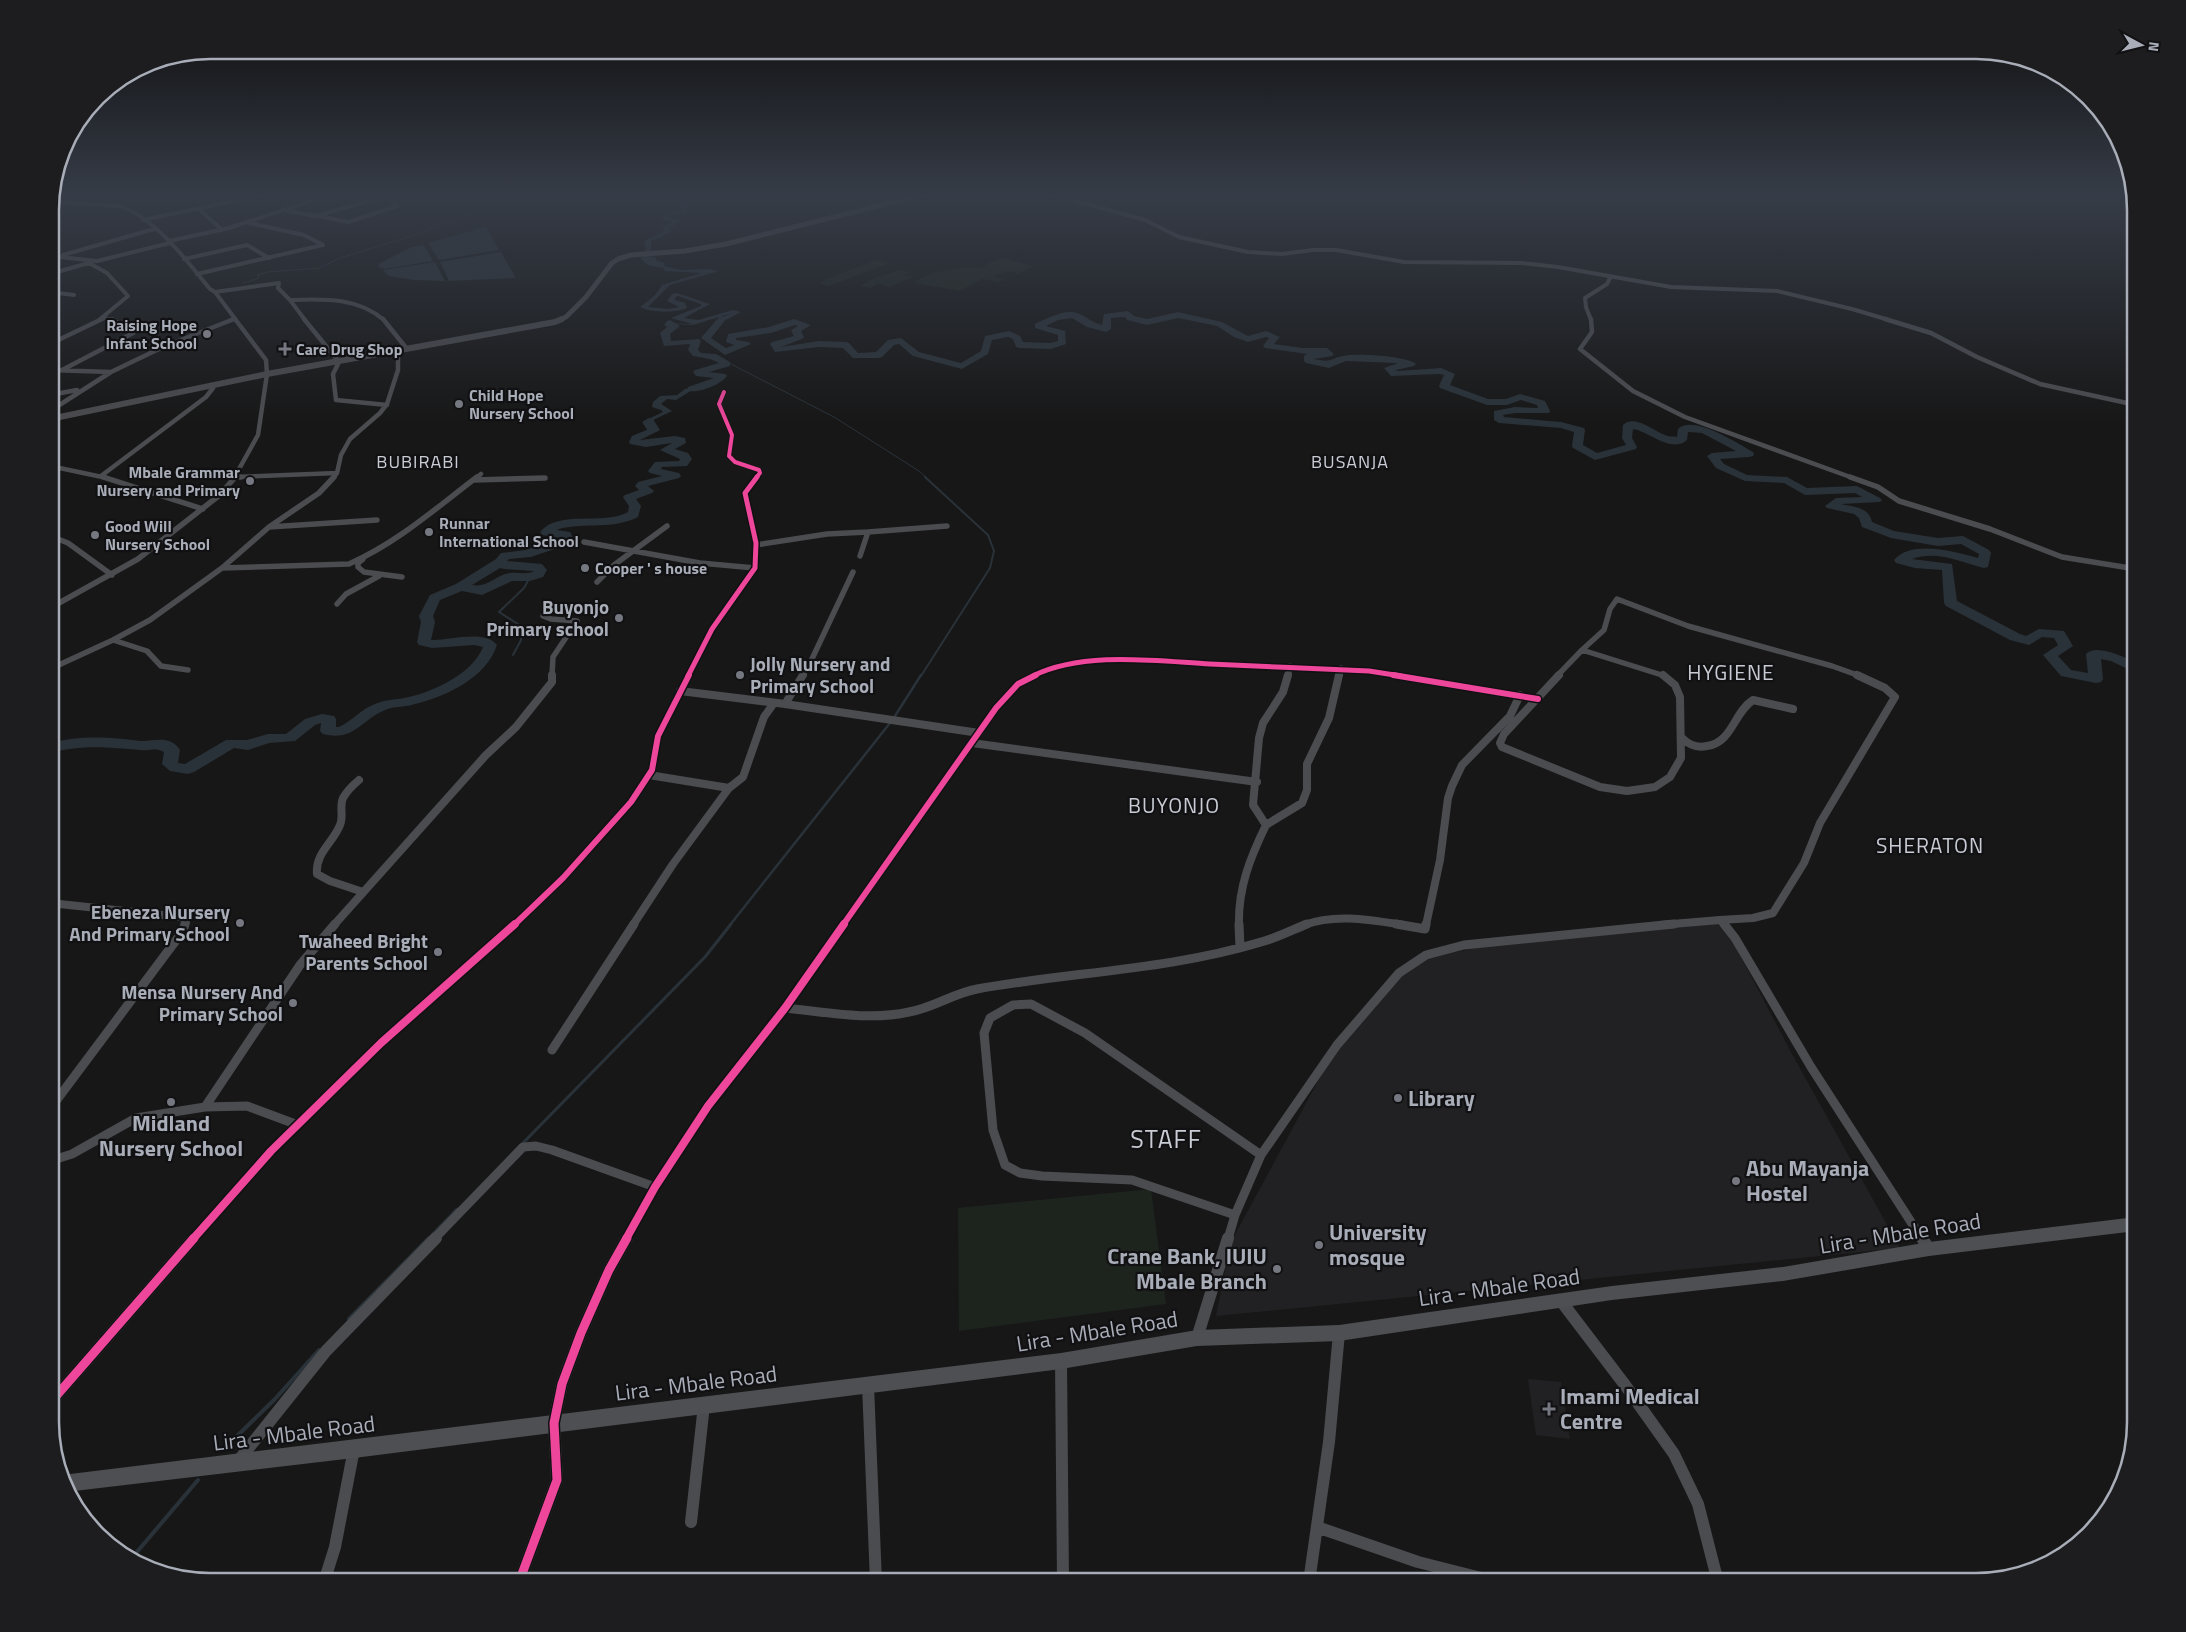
<svg xmlns="http://www.w3.org/2000/svg" width="2186" height="1632" font-family="'Titillium Web',sans-serif">
	<rect width="100%" height="100%" fill="#171717"/>
	<path fill="#212123" d="M1717,922L1732,940L1792,1054L1900,1248L1216,1316L1231,1242L1337,1046L1399,975L1426,958L1496,944Z
		M1528,1379L1561,1382L1570,1439L1536,1435Z"/>
	<path fill="#1d241e" d="M1003,258L1033,266L1017,274L1009,271L994,276L1004,280L999,282L982,279L960,291L915,283C923,272 969,264 981,269L989,263Z
		M877,260L890,263L829,286L820,283L826,279Z
		M900,270L911,272L904,275L913,277L889,287L878,283L871,288L860,286L872,279Z
		M1151,1189L1166,1304L959,1331L958,1208Z"/>
	<path fill="#2a3239" d="M667,194H690L684,199L696,202L687,206V211L685,213L667,216L680,221L670,228L671,232L651,241V253H644L646,249L644,243L646,240L664,232L663,227L673,222L662,219L663,217L682,209L678,207L684,205L676,200L685,195Z
		M486,227L499,250L439,260L428,243Z
		M424,245L433,261L384,269L378,267L380,263L412,247Z
		M501,252L516,278L449,281L440,262Z
		M645,256L655,257L657,261L665,263L664,266L680,270L709,269L719,271L670,285L648,307L668,309L679,307L667,301L672,294L677,293L710,304L684,318L698,320L733,310L741,312L724,321L712,336L705,335L720,318L732,313L693,325L673,324L676,328L665,333L672,328L665,325L666,323L692,324L671,318L701,306V304L678,296L675,298V300L685,303L687,308C676,313 651,313 640,307L655,295L662,285L701,273L665,271L663,268L648,265L640,258Z
		M435,262L445,281L414,280L388,276L383,270Z
		M712,382L714,383L694,389L676,400L667,399L661,404L672,411L651,421L657,427V432L643,433L648,431L642,422L663,412L661,410L652,407L653,402L660,396L677,395L685,389Z"/>
	<g fill="none" stroke-linecap="round" stroke-linejoin="round">
		<path stroke="#2a3239" stroke-width="1" d="M243,283L257,279L259,276L257,275L268,272L319,268L340,258L418,234L476,211L470,194
			M727,364L729,363L834,417L919,471L927,478"/>
		<path stroke="#2a3239" stroke-width="2" d="M513,655L521,640V626L499,612L524,588L530,577
			M921,676L990,568L994,551L988,535L925,477"/>
		<path stroke="#2a3239" stroke-width="2.5" d="M895,716L921,675
			M730,925L890,723"/>
		<path stroke="#2a3239" stroke-width="3" d="M523,1143L705,957L731,924
			M428,1239L457,1209"/>
		<path stroke="#2a3239" stroke-width="4" d="M349,1319L429,1238
			M234,1439L275,1399L319,1350
			M131,1559L198,1480"/>
		<path fill="#2a3239" fill-rule="evenodd" d="M1128,311L1134,316L1147,319L1178,312L1222,322L1248,336L1266,331L1280,337L1274,344L1302,348H1327L1334,354L1332,356L1314,359C1333,363 1328,359 1343,356C1356,353 1407,356 1416,364L1414,366L1396,370L1397,371L1441,368L1455,374L1450,385L1488,399H1506L1520,394L1545,401L1550,411L1549,413H1515L1503,415L1504,417L1561,422L1584,428L1585,430L1583,445L1597,453L1626,445L1622,438L1623,425C1635,414 1653,431 1665,435C1668,437 1673,436 1677,437L1678,429C1693,414 1737,443 1753,452L1754,454L1753,456L1749,457L1720,459L1724,464L1747,475L1787,477L1807,488L1857,486L1880,498L1882,500L1880,502L1841,504C1854,507 1869,507 1872,522L1894,531L1938,538L1963,536L1989,550L1991,553L1988,567L1984,568C1961,562 1936,550 1912,559L1952,564L1957,601L2020,634L2026,636L2039,629L2064,631L2073,646L2058,656L2071,670L2088,673L2086,654C2096,643 2125,657 2136,663V673L2111,661L2101,659L2103,679L2101,682L2096,683L2061,676L2043,655L2058,645L2054,638L2042,637L2029,645L2010,640L1946,606L1944,603L1942,570L1915,568L1896,563L1894,560C1912,539 1956,552 1978,558L1979,554L1961,544L1938,546L1891,538L1862,527L1859,518L1854,514L1827,508L1825,506L1836,498L1862,497L1855,493L1805,495L1784,483L1745,481L1716,468L1707,456L1712,453L1736,451L1702,433L1688,432L1687,440C1672,454 1648,431 1633,429L1632,438L1637,447L1636,449L1595,460L1573,448L1572,446L1574,432L1561,428L1499,423L1494,420V411L1515,407L1538,408L1537,405L1521,400L1507,405H1487L1440,388L1439,386L1444,375L1440,374L1391,376L1384,368L1398,363H1396L1346,361L1329,368L1306,363L1304,361V356L1307,354L1265,348L1263,346L1269,338L1266,337L1248,342L1234,337L1217,326L1178,318L1147,325L1127,320L1125,317L1111,318V329L1106,332L1087,327L1072,318L1058,320L1046,326L1065,331L1066,344L1051,349L1019,348L1016,347L1013,339L1008,337L992,340L988,354L962,369L913,356L899,344L894,345L882,357L879,358H853L843,348L819,347L775,352L770,344L772,342L794,336L791,330L798,326L795,325L771,333L736,338V340L749,342L751,344L725,355L701,338L719,317L722,316L726,319L711,338L726,348L734,345L726,342L728,334L769,327L794,319L811,325L801,331L804,337L802,339L781,347L819,341L846,342L849,343L858,353L876,352L888,340L901,338L919,352L961,363L981,351L985,336L1009,331L1020,336L1023,342L1050,343L1058,341V335L1035,328V324C1046,319 1064,309 1077,313C1086,316 1092,323 1102,325L1104,314Z
			M670,320L680,326L670,334L671,341L699,339L701,341L698,350L701,353L716,354L730,362V366L709,372L725,374L727,376C720,385 700,393 688,391V387L714,378L696,376L693,372L695,370L719,363L710,359L693,356L688,350L690,344L664,346L660,333L667,327L664,325L667,321Z
			M649,418L653,419L660,430L640,440L675,436L685,438L686,443L675,449L688,453L692,459L687,466L662,467L661,469L679,473L681,476L679,478L648,486L654,491L652,493L636,499L641,506L638,517C612,530 586,522 559,529L557,530L570,532L574,540L572,543L531,557L509,559L507,561L542,564L547,570L543,577L530,581H512L482,595L462,591L440,600L433,616L435,622L431,640C449,641 484,629 497,645C486,678 447,696 415,704C406,707 394,706 385,710C361,720 354,742 323,734L320,731L321,723L315,725L295,741L269,743L248,750L234,748L194,772L188,774L170,771L162,764L164,752C155,747 151,751 141,750C106,748 86,744 50,753V743C81,735 109,737 140,741C154,742 169,734 180,750L178,763L185,764L226,740H247L268,734H286L305,719L322,714L334,716L336,719V727H339C352,721 361,709 375,704C386,699 397,700 409,697C435,691 473,673 483,647L474,645L432,648L419,645L417,642L421,622L419,616L430,595L456,584L496,559L501,553L525,550L561,538L542,535L540,532C559,509 603,526 628,512L629,506L623,497L625,495L639,490L635,486L638,482L662,476L650,473L648,471L655,462L679,461L680,459L660,450L672,443L646,447L630,444L629,442L632,436L649,429L644,421ZM500,568L504,569L534,571C527,575 519,572 510,573C495,575 488,588 472,585Z"/>
		<path stroke="#4b4c50" stroke-width="4" d="M1050,194L1145,220L1179,237L1248,252L1282,254L1313,250H1336L1404,262L1522,263L1558,267L1671,287L1777,291L1852,309L1889,320
			M50,202L121,206C158,221 185,259 210,289L215,292L236,320
			M199,209L222,230
			M287,211L316,216L389,195
			M319,216L348,222L397,206L388,194
			M143,220L268,194
			M249,223L304,235L323,245
			M169,241L229,228L332,194
			M63,255L154,229
			M50,256L97,261L170,243
			M184,259L247,245L269,258
			M89,263L107,273L128,296L99,320
			M50,274L92,262
			M197,274L323,245
			M50,292L74,295
			M215,292L279,283L278,288L290,300C324,299 357,297 384,320
			M290,300L305,320
			M104,318L114,320
			M231,320L234,319
			M1591,320L1586,307L1585,298L1607,284L1610,278"/>
		<path stroke="#4b4c50" stroke-width="4.5" d="M304,319L339,362L333,374L336,400L387,405
			M383,319L407,349
			M1591,319L1592,332L1580,349L1633,391L1685,417L1853,478
			M1885,319L1931,333L1977,357L2040,384L2136,405
			M50,344L102,319
			M50,370L111,372L50,411
			M62,370L133,333L112,319
			M111,372L163,347L234,319
			M724,392L719,404L732,435L729,456L735,462L759,470L760,473L756,478
			M50,395L77,390
			M50,466L107,478
			M337,473L341,455L350,439L380,413L387,404L398,370V354L395,352
			M101,476L206,397L213,388L211,385
			M235,477L337,473L333,478
			M234,478L258,435L267,374L266,360L235,319
			M476,478L481,474"/>
		<path stroke="#4b4c50" stroke-width="5.5" d="M103,477L203,509
			M235,477H241
			M1850,477L1878,487L1899,501L1990,529L2062,557L2136,569
			M474,480L545,478
			M269,527L377,520
			M50,536L68,543L112,575
			M584,542L700,563L755,568
			M756,545L827,534L868,532
			M860,556L868,532L947,526
			M363,559L358,563V567L364,572L402,577
			M222,568L349,564C397,543 436,508 477,477
			M597,582L614,565L667,526
			M337,604L346,594L379,576
			M50,608L138,559L221,494L235,477
			M543,616L551,619L577,621L553,657L552,676
			M113,640L147,651L161,666L188,670
			M1582,650L1665,676
			M1582,650L1604,630L1610,609L1617,599L1688,626L1832,666L1860,676
			M50,669L113,640L150,620L222,568L269,527L319,493L334,477
			M688,676L712,629L755,568L756,543L745,493L757,477
			M802,676L811,661L853,572
			M1033,676C1083,651 1155,661 1210,664C1263,666 1316,669 1369,671L1401,676
			M1288,676L1290,666
			M1339,676L1341,668
			M1557,676L1582,650"/>
		<path stroke="#4b4c50" stroke-width="8" d="M1393,675L1538,699
			M1559,675L1504,734L1500,743L1502,747L1600,787L1627,791L1655,787L1670,777L1681,758L1680,697L1675,685L1663,675
			M680,691L785,704L979,733
			M785,704L803,675
			M1682,738C1689,745 1698,748 1707,746C1732,743 1734,712 1753,700L1793,709
			M972,743L1257,782
			M649,775L729,788
			M359,780C353,785 347,791 343,798C339,807 344,816 340,825C333,843 315,853 317,874L330,881L363,892
			M1266,825L1302,803L1307,790V764L1329,718L1339,675
			M50,903L181,917L186,921L185,925
			M1720,920L1753,918L1773,913L1804,863L1820,823L1895,697L1885,688L1857,675
			M334,925L486,755L516,727L552,682V675
			M514,925L563,878L631,802L652,770L658,736L689,675
			M633,925L673,864L729,788L743,777L764,717L774,703
			M843,925L996,708L1018,684L1036,675
			M1239,925C1238,888 1250,858 1266,825L1253,805L1259,738L1263,723L1283,692L1288,675
			M1304,925C1336,913 1371,920 1404,925
			M1426,925L1440,860L1448,798L1452,786L1462,765L1510,716L1520,695
			M1660,925L1720,920L1725,925"/>
		<path stroke="#4b4c50" stroke-width="9" d="M1239,924L1240,948
			M1396,924L1425,929L1426,924
			M1724,924L1735,938L1811,1067L1922,1239
			M785,1008C826,1012 869,1021 909,1012C933,1008 954,993 977,989C1071,972 1169,970 1261,942C1277,938 1292,930 1307,924
			M552,1050L634,924
			M205,1107L300,965L335,924
			M50,1109L183,931L185,924
			M50,1161L72,1154L136,1118L205,1107L247,1106L298,1125
			M1235,1215L1132,1180L1042,1176L1020,1173L1005,1165L993,1130L984,1033L990,1018L1013,1005L1031,1004L1085,1033L1261,1155
			M193,1239L271,1151L381,1043L515,924
			M434,1239L523,1147L536,1146L552,1150L655,1187
			M626,1239L655,1187L708,1106L785,1008L844,924
			M1228,1239L1235,1215L1261,1155L1337,1045L1399,973L1426,955L1464,945L1674,924"/>
		<path stroke="#4b4c50" stroke-width="12" d="M1922,1238L1929,1249
			M1561,1301L1625,1385L1674,1454L1698,1504L1718,1582
			M1197,1338L1228,1238
			M1061,1361L1063,1582
			M868,1385L876,1582
			M50,1403L194,1238
			M239,1460L326,1351L436,1238
			M691,1522L704,1405
			M1317,1527L1418,1562L1497,1582
			M324,1582L335,1547L354,1449
			M519,1582L557,1480L554,1423L562,1384L581,1333L609,1270L627,1238
			M1309,1582L1329,1442L1339,1333"/>
		<path stroke="#4a4a4e" stroke-width="5" d="M50,200L65,194
			M559,320L566,317L586,297L612,263L618,259L631,255L685,251L726,244L926,194"/>
		<path stroke="#4a4a4e" stroke-width="6" d="M50,419L267,374L555,322L562,319"/>
		<path fill="#4d4f52" fill-rule="evenodd" d="M2136,1217V1231L1929,1256L1783,1281L1612,1300L1339,1341L1197,1346L1061,1369L354,1458L66,1492L62,1475L1061,1353L1197,1330L1339,1325L1612,1286L1783,1267L1929,1242Z"/>
		<defs>
			<path id="cycleway-far4" d="M724,392L719,404L732,435L729,456L735,462L759,470L760,473L756,478"/>
			<path id="cycleway-far3" d="M688,676L712,629L755,568L756,543L745,493L757,477
				M1033,676C1083,651 1155,661 1210,664C1263,666 1316,669 1369,671L1401,676"/>
			<path id="cycleway-far2" d="M1393,675L1538,699
				M514,925L563,878L631,802L652,770L658,736L689,675
				M843,925L996,708L1018,684L1036,675"/>
			<path id="cycleway-far1" d="M193,1239L271,1151L381,1043L515,924
				M626,1239L655,1187L708,1106L785,1008L844,924"/>
			<path id="cycleway" d="M50,1403L194,1238
				M519,1582L557,1480L554,1423L562,1384L581,1333L609,1270L627,1238"/>
		</defs>
		<use href="#cycleway-far4" stroke="#111113" stroke-width="5.5"/>
		<use href="#cycleway-far3" stroke="#111113" stroke-width="8"/>
		<use href="#cycleway-far2" stroke="#111113" stroke-width="9"/>
		<use href="#cycleway-far1" stroke="#111113" stroke-width="11"/>
		<use href="#cycleway" stroke="#111113" stroke-width="12"/>
		<use href="#cycleway-far4" stroke="#ed469a" stroke-width="4"/>
		<use href="#cycleway-far3" stroke="#ed469a" stroke-width="5"/>
		<use href="#cycleway-far2" stroke="#ed469a" stroke-width="6"/>
		<use href="#cycleway-far1" stroke="#ed469a" stroke-width="8"/>
		<use href="#cycleway" stroke="#ed469a" stroke-width="9"/>
	</g>
	<linearGradient id="sky" x2="0" y2="1"><stop stop-color="#0d0d0d"/><stop offset="0.46" stop-color="#363c47"/><stop offset="1" stop-color="#363c47" stop-opacity="0"/></linearGradient>
	<rect width="2186" height="423" fill="url(#sky)"/>
	<g fill="#757880" stroke="#111113" stroke-width="2">
		<circle cx="207" cy="334" r="5"/>
		<path d="M282.5 341.5h5v5h5v5h-5v5h-5v-5h-5v-5h5z"/>
		<circle cx="459" cy="404" r="5"/>
		<circle cx="250" cy="481" r="5"/>
		<circle cx="429" cy="532" r="5"/>
		<circle cx="95" cy="535" r="5"/>
		<circle cx="585" cy="568" r="5"/>
		<circle cx="619" cy="618" r="5"/>
		<circle cx="740" cy="675" r="5"/>
		<circle cx="240" cy="923" r="5"/>
		<circle cx="438" cy="952" r="5"/>
		<circle cx="293" cy="1003" r="5"/>
		<circle cx="1398" cy="1098" r="5"/>
		<circle cx="171" cy="1102" r="5"/>
		<circle cx="1736" cy="1181" r="5"/>
		<circle cx="1319" cy="1245" r="5"/>
		<circle cx="1277" cy="1269" r="5"/>
		<path d="M1546.5 1401.5h5v5h5v5h-5v5h-5v-5h-5v-5h5z"/>
	</g>
	<g text-anchor="middle" stroke-width="4.5" stroke-linejoin="round" paint-order="stroke">
		<g font-size="16" font-weight="bold" fill="#a8adb8" stroke="#111113" text-anchor="start">
			<text x="197" y="331" text-anchor="end">Raising Hope<tspan x="197" dy="18">Infant School</tspan></text>
			<text x="296" y="355">Care Drug Shop</text>
			<text x="469" y="401">Child Hope<tspan x="469" dy="18">Nursery School</tspan></text>
			<text x="240" y="478" text-anchor="end">Mbale Grammar<tspan x="240" dy="18">Nursery and Primary</tspan></text>
			<text x="439" y="529">Runnar<tspan x="439" dy="18">International School</tspan></text>
			<text x="105" y="532">Good Will<tspan x="105" dy="18">Nursery School</tspan></text>
			<text x="595" y="574">Cooper ' s house</text>
		</g>
		<g font-size="18" letter-spacing="1" fill="#c9ccd4" stroke="#111113">
			<text x="418" y="468">BUBIRABI</text>
			<text x="1350" y="468">BUSANJA</text>
		</g>
		<g font-size="19" font-weight="bold" fill="#a8adb8" stroke="#111113" text-anchor="end">
			<text x="609" y="614">Buyonjo<tspan x="609" dy="22">Primary school</tspan></text>
			<text x="750" y="671" text-anchor="start">Jolly Nursery and<tspan x="750" dy="22">Primary School</tspan></text>
			<text x="230" y="919">Ebeneza Nursery<tspan x="230" dy="22">And Primary School</tspan></text>
			<text x="428" y="948">Twaheed Bright<tspan x="428" dy="22">Parents School</tspan></text>
			<text x="283" y="999">Mensa Nursery And<tspan x="283" dy="22">Primary School</tspan></text>
		</g>
		<g font-size="21" letter-spacing="1" fill="#c9ccd4" stroke="#111113">
			<text x="1731" y="680">HYGIENE</text>
			<text x="1174" y="813">BUYONJO</text>
			<text x="1930" y="853">SHERATON</text>
		</g>
		<g font-size="22" font-weight="bold" fill="#a8adb8" stroke="#111113" text-anchor="start">
			<text x="1408" y="1106">Library</text>
			<text x="171" y="1131" text-anchor="middle">Midland<tspan x="171" dy="25">Nursery School</tspan></text>
			<text x="1746" y="1176">Abu Mayanja<tspan x="1746" dy="25">Hostel</tspan></text>
			<text x="1329" y="1240">University<tspan x="1329" dy="25">mosque</tspan></text>
			<text x="1267" y="1264" text-anchor="end">Crane Bank, IUIU<tspan x="1267" dy="25">Mbale Branch</tspan></text>
			<text x="1560" y="1404">Imami Medical<tspan x="1560" dy="25">Centre</tspan></text>
		</g>
		<g font-size="22" fill="#a8adb8" stroke="#111113">
			<text transform="translate(1900 1233) rotate(-9)" y="8">Lira - Mbale Road</text>
			<text transform="translate(1499 1287) rotate(-8)" y="8">Lira - Mbale Road</text>
			<text transform="translate(1097 1331) rotate(-9)" y="8">Lira - Mbale Road</text>
			<text transform="translate(696 1383) rotate(-7)" y="8">Lira - Mbale Road</text>
			<text transform="translate(294 1433) rotate(-7)" y="8">Lira - Mbale Road</text>
		</g>
		<g font-size="25" letter-spacing="1" fill="#c9ccd4" stroke="#111113">
			<text x="1166" y="1148">STAFF</text>
		</g>
	</g>
	<path d="M0 0H2186V1632H0ZM210 59H1976A151 151 0 0 1 2127 210V1422A151 151 0 0 1 1976 1573H210A151 151 0 0 1 59 1422V210A151 151 0 0 1 210 59Z" fill="#1d1d20" fill-rule="evenodd"/>
	<path fill="none" stroke="#a8adb8" stroke-width="2.5" d="M210 59H1976A151 151 0 0 1 2127 210V1422A151 151 0 0 1 1976 1573H210A151 151 0 0 1 59 1422V210A151 151 0 0 1 210 59Z"/>
	<g transform="translate(2141 45) rotate(97)" stroke="#111113" stroke-width="4" paint-order="stroke">
	<path d="M0-4L9 19L0 12L-9 19Z" fill="#a8adb8"/>
	<text y="-8" font-size="14" font-weight="bold" text-anchor="middle" fill="#a8adb8">N</text>
	</g>
</svg>
